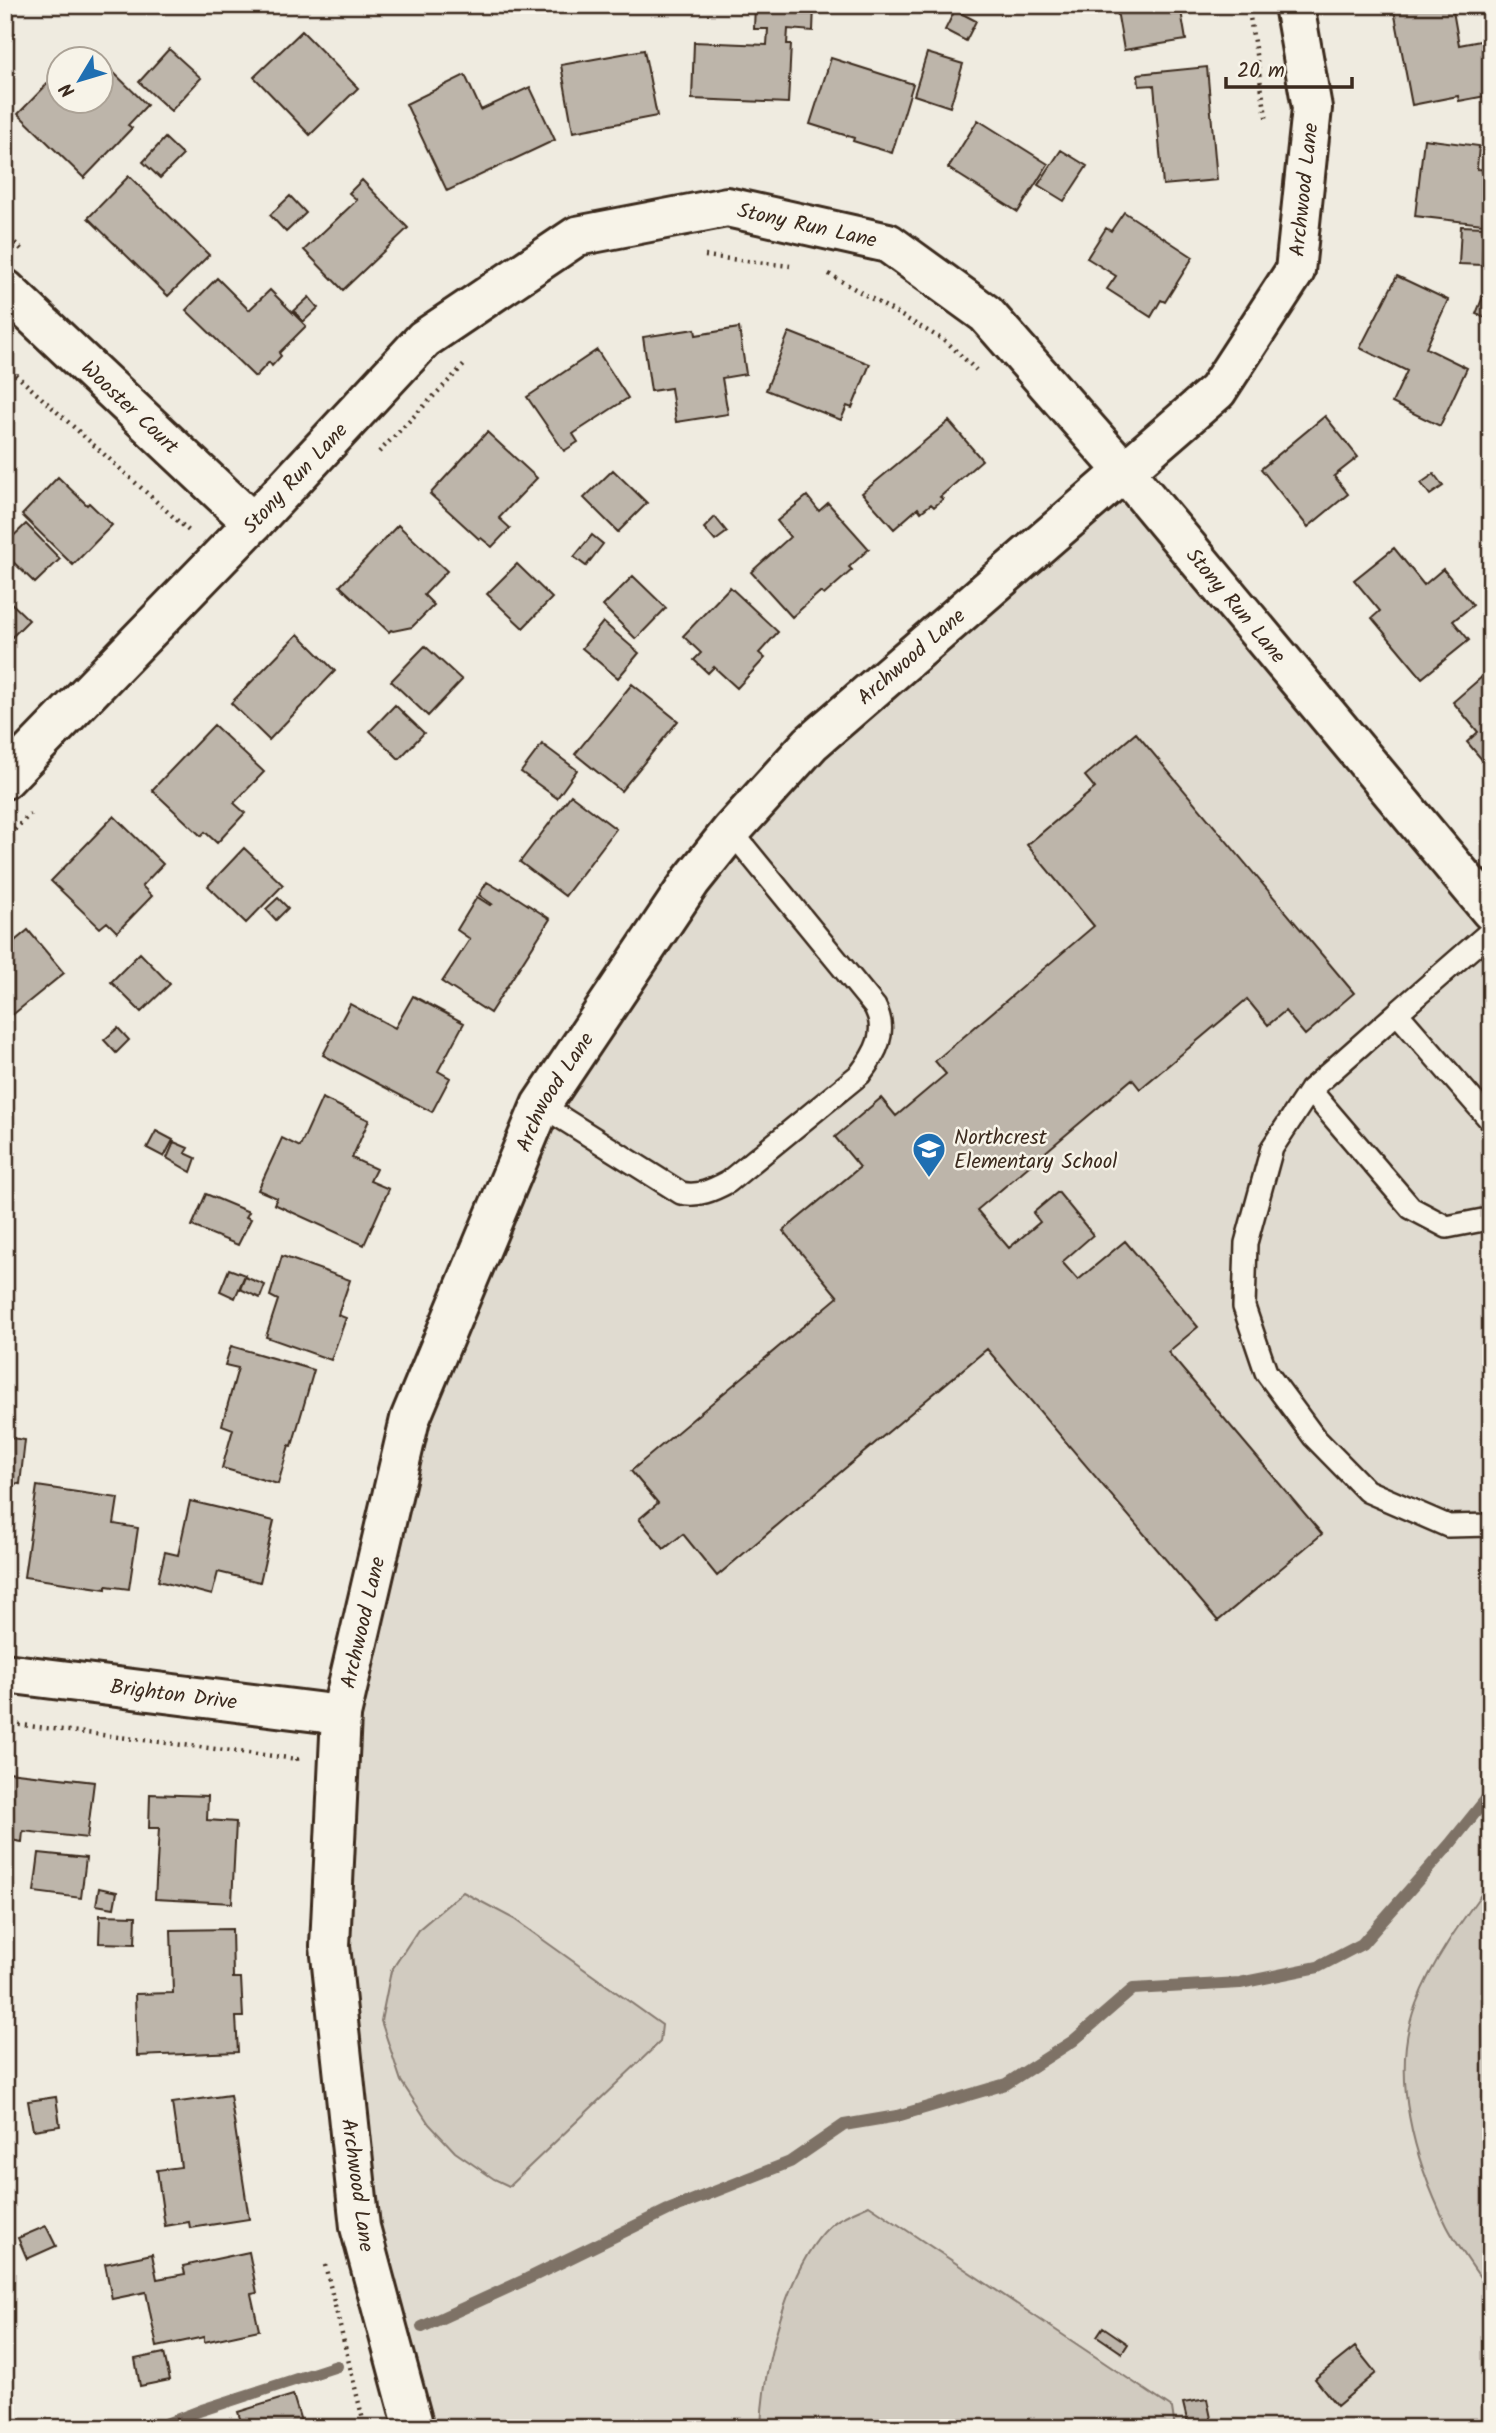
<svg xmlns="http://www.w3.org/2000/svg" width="1496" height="2433" font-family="Kalam,sans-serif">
	<rect width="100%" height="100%" fill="#efebe0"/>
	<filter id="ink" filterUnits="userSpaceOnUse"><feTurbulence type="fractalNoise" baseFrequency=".0143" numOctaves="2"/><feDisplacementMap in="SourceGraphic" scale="14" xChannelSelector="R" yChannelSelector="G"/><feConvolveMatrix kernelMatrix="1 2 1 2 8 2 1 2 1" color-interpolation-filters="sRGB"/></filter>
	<g filter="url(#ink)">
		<path fill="#e0dbd0" d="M1124,471L1491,911V2428H414L330,1946L341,1715L410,1419L541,1105L691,881Z"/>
		<path fill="#d1cbc0" stroke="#867a6f" stroke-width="2" d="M1491,1881V2293C1476,2271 1459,2249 1447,2226C1415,2162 1389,2074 1416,2004C1433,1959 1463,1919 1491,1881Z
			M463,1892L514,1919L662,2025L660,2042L509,2186L494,2179L455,2152L429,2124L401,2081L381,2021L391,1971L418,1930Z
			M869,2205L1172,2408L1175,2428H761C763,2369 786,2267 830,2226C840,2216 857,2211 869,2205Z"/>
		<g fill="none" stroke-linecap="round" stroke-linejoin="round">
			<path stroke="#7e7266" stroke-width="12" d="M422,2327L527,2279L668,2210L790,2162L844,2125L897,2116L1006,2084L1073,2041L1133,1989L1240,1983L1318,1967L1362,1944L1450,1844L1491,1793
				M155,2428L202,2410L337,2366"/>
		</g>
		<path fill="#bdb5aa" stroke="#3b2a1e" stroke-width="2" d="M755,5H814L813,31L788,29L787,44H791L788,103L692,99L694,42L767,45L768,29H754Z
			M1116,5H1180L1186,40L1124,50Z
			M1393,5H1452L1459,45L1491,39V95L1459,101L1458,96L1412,105Z
			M955,10L976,21L966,41L945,30Z
			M302,31L358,88L310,135L254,77Z
			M169,49L201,78L171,111L139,82Z
			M644,50L657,116L573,132L561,65Z
			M927,53L963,64L950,107L914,95Z
			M831,58L913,84L892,153L853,141L854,138L810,124Z
			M1207,67L1217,180L1163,185L1154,85L1139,86L1138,74Z
			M111,70L147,105L128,125L132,128L84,178L18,114L60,71V102H102V80Z
			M465,75L481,110L530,87L555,140L447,191L406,104Z
			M978,120L1048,164L1018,212L948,168Z
			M165,138L183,155L160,178L143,162Z
			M1424,139L1479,146L1477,169L1491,170V206H1485L1483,224L1415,216Z
			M1061,150L1087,166L1064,201L1038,185Z
			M129,176L209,255L168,296L88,218Z
			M362,180L408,228L343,290L304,250L357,200L349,193Z
			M290,196L306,213L286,232L270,215Z
			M1124,212L1193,257L1165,302L1161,300L1151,317L1107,289L1116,276L1087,258L1106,228L1111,231Z
			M1461,226L1484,227L1482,265L1459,264Z
			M1397,276L1448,300L1426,348L1467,368L1440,426L1392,403L1407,371L1360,348Z
			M217,278L249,310L270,290L306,326L279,353L281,356L272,366L269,362L255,377L186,310Z
			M1486,289L1491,291V320L1476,314Z
			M309,297L318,308L303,322L294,311Z
			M739,328L746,374L722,378L728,414L676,422L671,388L651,391L643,337L695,329L696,335Z
			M789,332L870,364L852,408L847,406L841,420L766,390Z
			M597,350L628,398L573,434L578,442L564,451L527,397Z
			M1325,416L1358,457L1334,476L1348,494L1308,527L1261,469Z
			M949,421L982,460L940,497L943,499L934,507L931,504L921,512L918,508L894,529L862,493Z
			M487,432L537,478L499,518L510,528L492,547L481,538L479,539L430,494Z
			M613,470L647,503L618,532L584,498Z
			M1434,474L1443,486L1430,495L1421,483Z
			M58,477L87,505L89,503L112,525L73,565L22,515Z
			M807,496L819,511L828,503L869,549L849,567L852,570L824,595L820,592L792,617L751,572L790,537L777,521Z
			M715,517L727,532L715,541L704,528Z
			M26,524L60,559L35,583L5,554V544Z
			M398,525L447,571L424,595L434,605L412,627L393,631L391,630L389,632L340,586Z
			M592,535L603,544L586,566L574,557Z
			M1394,548L1424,585L1443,569L1473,605L1453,621L1469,640L1422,678L1372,618L1380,611L1354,580Z
			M517,564L552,598L523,628L487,594Z
			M633,576L666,608L636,639L603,606Z
			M730,587L778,632L759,653L765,658L737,688L714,667L708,673L694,660L701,653L683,636Z
			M5,597L29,620L5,644Z
			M603,622L639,653L618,678L582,648Z
			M298,634L335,671L269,740L231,703Z
			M425,646L462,680L428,716L391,681Z
			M1491,669V766L1489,768L1467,742L1478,732L1453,702Z
			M632,684L678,721L621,791L575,754Z
			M395,705L424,733L399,759L370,731Z
			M214,725L264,772L234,803L245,813L217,843L205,832L201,836L152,790Z
			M1136,733L1354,993L1305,1035L1285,1011L1268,1025L1247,999L1140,1089L1132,1079L977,1210L1009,1248L1040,1222L1033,1213L1058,1192L1093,1235L1062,1262L1078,1280L1125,1241L1198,1327L1168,1352L1322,1534L1218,1621L987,1349L717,1576L683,1534L664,1549L639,1519L658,1503L631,1471L838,1297L783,1231L860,1167L835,1137L881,1098L896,1116L946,1074L935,1061L1094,926L1027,845L1095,788L1085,776Z
			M542,744L577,770L557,798L521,772Z
			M571,795L616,829L565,896L520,862Z
			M114,816L163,864L142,886L152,896L117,932L107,922L100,928L51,881Z
			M244,848L283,885L246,923L208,886Z
			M487,882L501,890L502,888L550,919L490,1013L442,982L470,939L457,930L477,897L490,905L492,904L479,895Z
			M278,898L288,908L276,920L266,909Z
			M28,930L64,973L5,1021V949Z
			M140,953L170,984L141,1012L111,982Z
			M413,996L464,1023L438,1071L450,1078L432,1112L323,1055L350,1004L395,1028Z
			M118,1028L129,1040L116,1053L104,1040Z
			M322,1098L369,1120L352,1158L376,1169L370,1181L389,1189L364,1245L274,1204L277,1198L258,1190L282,1138L300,1147Z
			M156,1131L173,1140L164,1157L147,1148Z
			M174,1142L188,1148L185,1153L196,1158L191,1172L167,1158Z
			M206,1194L249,1212L246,1217L251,1219L238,1245L192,1226Z
			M282,1256L350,1280L338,1315L346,1318L331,1360L266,1337L278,1300L270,1296Z
			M229,1269L245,1275L235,1298L220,1291Z
			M245,1277L265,1285L260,1298L240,1289Z
			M231,1346L314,1370L292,1446L289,1445L278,1484L222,1468L233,1429L222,1425L238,1368L225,1365Z
			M5,1437L25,1440L20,1484L5,1482Z
			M37,1486L118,1498L114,1524L138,1528L129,1589L106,1586V1589L24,1577Z
			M190,1501L274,1521L260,1582L218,1572L212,1595L158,1581L165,1552L178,1555Z
			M8,1772L94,1782L87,1838L23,1831L22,1842L5,1839V1797Z
			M150,1794L208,1796L207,1820L236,1822L232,1903L155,1899L159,1828H149Z
			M39,1853L86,1858L81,1898L34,1892Z
			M99,1888L117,1892L114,1908L96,1905Z
			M100,1915L136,1916L135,1944L99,1943Z
			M232,1929L233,1978H241L243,2017H236L238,2052L137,2056L135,1994L173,1993L171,1930Z
			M230,2095L249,2219L190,2228L189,2222L165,2226L157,2170L181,2167L172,2103Z
			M56,2097L60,2126L33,2130L28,2101Z
			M46,2226L56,2246L27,2259L18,2238Z
			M249,2252L257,2293L251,2294L259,2330L204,2342V2337L157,2347L146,2292L112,2299L105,2264L152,2254L157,2279L185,2274L183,2266Z
			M1103,2327L1128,2344L1122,2353L1097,2336Z
			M1355,2347L1376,2373L1337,2406L1315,2379Z
			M164,2353L170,2380L140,2386L135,2359Z
			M293,2395L303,2428H243L238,2412Z
			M1207,2399L1213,2428H1189L1183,2403Z"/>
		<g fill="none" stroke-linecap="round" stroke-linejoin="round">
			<defs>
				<path id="service" d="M1491,931L1397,1013L1491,1121
					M1397,1013L1310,1090L1272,1148L1246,1243L1244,1307L1266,1372L1314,1437L1367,1491L1448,1526L1491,1525
					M1310,1090L1411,1208L1447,1227L1488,1219L1491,1216
					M541,1105L681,1193C698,1197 713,1190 728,1182L860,1074C876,1053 888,1032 875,1007L731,831"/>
				<g id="minor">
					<path id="s1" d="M5,289L253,523"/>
					<path id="s2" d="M5,779L253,523L424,339L577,236L727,207L888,243L986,314L1124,471L1491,911"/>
					<path id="s3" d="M5,1673L341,1715"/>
					<path id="s4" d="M414,2428L360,2227L330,1946L341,1715L410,1419L541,1105L691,881L731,831L811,743L1217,391L1295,271L1312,108L1294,5"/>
				</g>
			</defs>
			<use href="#service" stroke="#3b2a1e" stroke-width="26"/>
			<use href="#minor" stroke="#3b2a1e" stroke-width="44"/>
			<path stroke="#3b2a1e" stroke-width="4.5" stroke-dasharray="2 5" stroke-linecap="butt" d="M1248,5L1267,122
				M5,233L23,251
				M705,256L790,266
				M829,274L947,342L976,370
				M5,365L189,531
				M379,452L466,363
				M5,840L30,814
				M5,1723L297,1759V1761
				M325,2265L365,2428"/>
			<use href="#service" stroke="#f7f3e8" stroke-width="21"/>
			<use href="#minor" stroke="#f7f3e8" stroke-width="38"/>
		</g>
	</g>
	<defs>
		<symbol id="school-pin" viewBox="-11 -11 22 30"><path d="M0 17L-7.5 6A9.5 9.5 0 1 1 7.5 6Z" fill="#1f6fb2" stroke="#f7f3e8"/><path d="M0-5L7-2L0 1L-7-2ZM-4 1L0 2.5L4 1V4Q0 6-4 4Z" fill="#fff"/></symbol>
	</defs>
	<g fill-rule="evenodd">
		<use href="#school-pin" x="910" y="1130" width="38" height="52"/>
	</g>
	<g text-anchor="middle" stroke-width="5" stroke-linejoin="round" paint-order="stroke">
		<g font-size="21" fill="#3b2a1e" stroke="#f7f3e8">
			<text dy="7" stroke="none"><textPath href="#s4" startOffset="2581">Archwood Lane</textPath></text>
			<text dy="7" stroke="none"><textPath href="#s2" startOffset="1027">Stony Run Lane</textPath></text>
			<text dy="7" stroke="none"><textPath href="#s1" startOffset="172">Wooster Court</textPath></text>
			<text dy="7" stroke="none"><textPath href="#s2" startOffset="418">Stony Run Lane</textPath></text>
			<text dy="7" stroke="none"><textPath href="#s2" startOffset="1615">Stony Run Lane</textPath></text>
			<text dy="7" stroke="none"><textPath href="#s4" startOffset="1951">Archwood Lane</textPath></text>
			<text dy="7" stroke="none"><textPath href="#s4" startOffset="1384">Archwood Lane</textPath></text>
			<text dy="7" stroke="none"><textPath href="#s4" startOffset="817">Archwood Lane</textPath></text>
			<text dy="7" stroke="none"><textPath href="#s3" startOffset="170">Brighton Drive</textPath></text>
			<text transform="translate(358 2185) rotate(82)" y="7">Archwood Lane</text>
		</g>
		<g font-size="21" fill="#3b2a1e" stroke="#f7f3e8" text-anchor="start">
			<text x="954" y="1144">Northcrest<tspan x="954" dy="24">Elementary School</tspan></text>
		</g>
	</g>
	<rect width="1496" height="2433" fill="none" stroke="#f7f3e8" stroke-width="28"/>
	<rect x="14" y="14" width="1468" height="2405" fill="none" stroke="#3b2a1e" stroke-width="2.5" filter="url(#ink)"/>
	<g transform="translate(80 80) rotate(232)"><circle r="33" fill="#f7f3e8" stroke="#aca397" stroke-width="2"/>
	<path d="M0-5L12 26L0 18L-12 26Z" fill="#1f6fb2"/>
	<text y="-10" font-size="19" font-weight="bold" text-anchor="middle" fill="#3b2a1e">N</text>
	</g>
	<path d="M1226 77v10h126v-10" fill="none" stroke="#3b2a1e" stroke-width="3.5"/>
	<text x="1237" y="77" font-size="21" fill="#3b2a1e" stroke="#f7f3e8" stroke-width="5" paint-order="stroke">20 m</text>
</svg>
